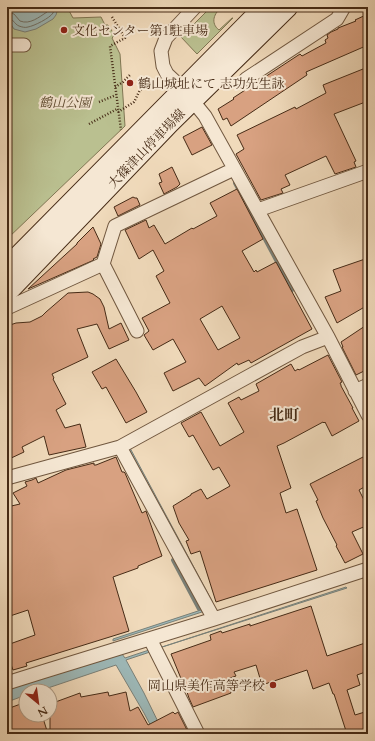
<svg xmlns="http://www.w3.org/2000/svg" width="375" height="741" font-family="Cardo,'Noto Serif JP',serif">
	<rect width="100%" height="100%" fill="#f0dabb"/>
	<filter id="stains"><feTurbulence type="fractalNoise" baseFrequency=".005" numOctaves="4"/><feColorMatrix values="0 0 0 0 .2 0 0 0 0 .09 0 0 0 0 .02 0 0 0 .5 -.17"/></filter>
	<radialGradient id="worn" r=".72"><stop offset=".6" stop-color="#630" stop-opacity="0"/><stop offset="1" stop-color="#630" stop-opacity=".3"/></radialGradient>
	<path fill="#bac090" stroke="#807653" d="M7,7H67L73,18L101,17L105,25H108L114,34L113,37L112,38L120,54L125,126L7,239Z
		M211,7H222C214,13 210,23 219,30L232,18H233L197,54L181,37Z"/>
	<path fill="#9db9b9" stroke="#7a8078" d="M7,7H58V8L56,15L53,19L36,29L25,32L14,29L12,26L8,21Z
		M130,448L212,601L213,605L129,449Z
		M346,587L347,588L159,648V649L126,660L144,693L164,734H155L144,713L116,665L39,691H26V695L7,702V690L118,654H122L125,658L158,647L159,648Z
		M201,610L202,612L113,641V639Z"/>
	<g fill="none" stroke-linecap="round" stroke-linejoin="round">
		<path stroke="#727268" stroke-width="1" d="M7,12L14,14L20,21C30,25 39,17 47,12L49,10V7
			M7,17C13,18 14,24 19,26C22,27 25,28 28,27C34,26 50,18 53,13C54,11 54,9 54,7"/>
		<path stroke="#7a8078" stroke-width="4" d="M235,183L292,290
			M173,560L174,562L199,609"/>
	</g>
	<path fill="#d8a181" stroke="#462b16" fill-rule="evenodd" d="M368,14V45L306,72L307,75L231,126L227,118L223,120L218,109L234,99L233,98L300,54L302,56L326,43L325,40L328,38L327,35L331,32L338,29V28L356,21L355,20Z
		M368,67V101L334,114L356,161L354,162L356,167L335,174L326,156L285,175L290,185L281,189L283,193L261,200L236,154L244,149L237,135L295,107L296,109L326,93L323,85Z
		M202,127L212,145L192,155L183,137Z
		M172,167L180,184L177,187L164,194L159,183L162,182L159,174Z
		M237,189L263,239L242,251L254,272L256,270L257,272L276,262L312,329L251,363L249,360L238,365L237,363L205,386L199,378L173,391L164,373L186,362L173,339L153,350L144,335L149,331L142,318L170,303L156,276L164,271L153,250L139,259L125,230L146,220L149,228L154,225L165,244L192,228L193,229L217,216L210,203ZM222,306L240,338L218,350L200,319Z
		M133,197L135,198H137L140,205L118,216L114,207Z
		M93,227L101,244L97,257L93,259L94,260L28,289L77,244V243Z
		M368,258V305L337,323L325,297L341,291L333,270Z
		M88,292L93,294L100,299L104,307L109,329L121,323L129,340L109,349L97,324L77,329L88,357L52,374L54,378L53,379L66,404L56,410L65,428L80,424L86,447L49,455L44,436L22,447L24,452L7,460V326L16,323L30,322L42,316L46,312L68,293Z
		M368,324V369L356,375L342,347H343L341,342Z
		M328,355L342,382L340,383L341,385V386L353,408H352L359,421L332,436L325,422L324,423L323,422L284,443L277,446L291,488L280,493L286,513L297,509L317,570L216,602L200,551L191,554L186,541L189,540L179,523L173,506L191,495V494L201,489L207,499L230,486L219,467L213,470L193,435L189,437L181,423L201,412L220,446L244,432L228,403L239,397L241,400L259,391L256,384L291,364L295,371L298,369L299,370Z
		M116,359L136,392L147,412L126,423L106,387L102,389L92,372Z
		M365,456L368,462V485L359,490L368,508V525L352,532L363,554L345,563L336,546L337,545L323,518L316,501L318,500L310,484Z
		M116,457L122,472H124L125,473L142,513L146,511L147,514L162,556L138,566V568L113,577L118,594L129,631L26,663L27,666L13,670L7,653V645L35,635L28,610L7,617V507L20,504L13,493L27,486L25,482L32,480L36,478L38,483L66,470L94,463V465H96Z
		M311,606L327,656L368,642V671L357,675L360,685L347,690L355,715L368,711V734H347L334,694H333L329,683L313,689L307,670L262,685L256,665L234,672L236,676L227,679L231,693L193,707L189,698L183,680L182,681L171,654L211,640L210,635L221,631L222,633L250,624V626Z
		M108,692L109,696L126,692L130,711L138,707L148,725L173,712L175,714L178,712L189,734H50V704L80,693L81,697Z
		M26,702V715H42L48,734H7V709Z"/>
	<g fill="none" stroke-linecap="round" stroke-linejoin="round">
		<defs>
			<path id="minor" d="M195,7L166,38L161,51L163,66L167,74L183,89L205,116L328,337L368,415
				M7,45H24
				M246,79L337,19L344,7
				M258,210L368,171
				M103,264L137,331
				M7,308L103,264L115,226L234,169
				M355,391L368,385
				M120,447L214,619
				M7,478L120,447L302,347L328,337
				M150,639L198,734
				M7,683L42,672L214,619L368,569"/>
			<path id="secondary" d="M7,267L264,7
				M7,293L170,123L288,7"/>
		</defs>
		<use href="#minor" stroke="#70573f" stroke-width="15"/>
		<use href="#secondary" stroke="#462b16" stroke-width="21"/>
		<path stroke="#462b16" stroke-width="2.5" stroke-dasharray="1 2" stroke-linecap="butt" d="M112,17L125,38L110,46L121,130
			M115,87L123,82L131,74
			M99,102L116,95
			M118,112L134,102L140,90L153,82
			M89,124L117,109"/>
		<use href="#minor" stroke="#f5e7d3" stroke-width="13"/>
		<use href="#secondary" stroke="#f5e7d3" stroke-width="19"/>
	</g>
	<g fill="#8f2418" stroke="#f5e7d3" stroke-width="1.5">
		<circle cx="64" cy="30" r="4"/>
		<circle cx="130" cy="83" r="4"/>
		<circle cx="273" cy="685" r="4"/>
	</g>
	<g text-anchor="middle" stroke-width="4" stroke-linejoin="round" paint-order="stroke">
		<g font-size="13" fill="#462b16" stroke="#f5e7d3" text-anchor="start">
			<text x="72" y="35">文化センター第1駐車場</text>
			<text x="138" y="88">鶴山城址にて 志功先生詠</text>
			<text x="265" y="690" text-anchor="end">岡山県美作高等学校</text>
		</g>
		<g font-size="13" font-style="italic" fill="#5d492e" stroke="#f5e7d3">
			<text x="65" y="107">鶴山公園</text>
		</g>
		<g font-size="13" fill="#462b16" stroke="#f5e7d3">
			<text transform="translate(146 148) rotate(-46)" y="5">大篠津山停車場線</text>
		</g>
		<g font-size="15" font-weight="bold" fill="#462b16" stroke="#f5e7d3">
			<text x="284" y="420">北町</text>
		</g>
	</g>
	<rect width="375" height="741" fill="none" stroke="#f0dabb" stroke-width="24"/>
	<rect x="8" y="8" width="359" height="725" fill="none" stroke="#462b16" stroke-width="2"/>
	<rect x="12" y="12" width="351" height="717" fill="none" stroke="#462b16"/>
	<g transform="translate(38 703) rotate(151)"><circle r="19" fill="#f5e7d3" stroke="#af9c87"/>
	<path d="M0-3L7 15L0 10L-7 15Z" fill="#8f2418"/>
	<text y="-6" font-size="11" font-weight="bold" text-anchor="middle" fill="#462b16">N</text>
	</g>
	<rect width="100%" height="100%" filter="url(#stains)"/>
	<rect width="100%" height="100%" fill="url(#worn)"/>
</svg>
